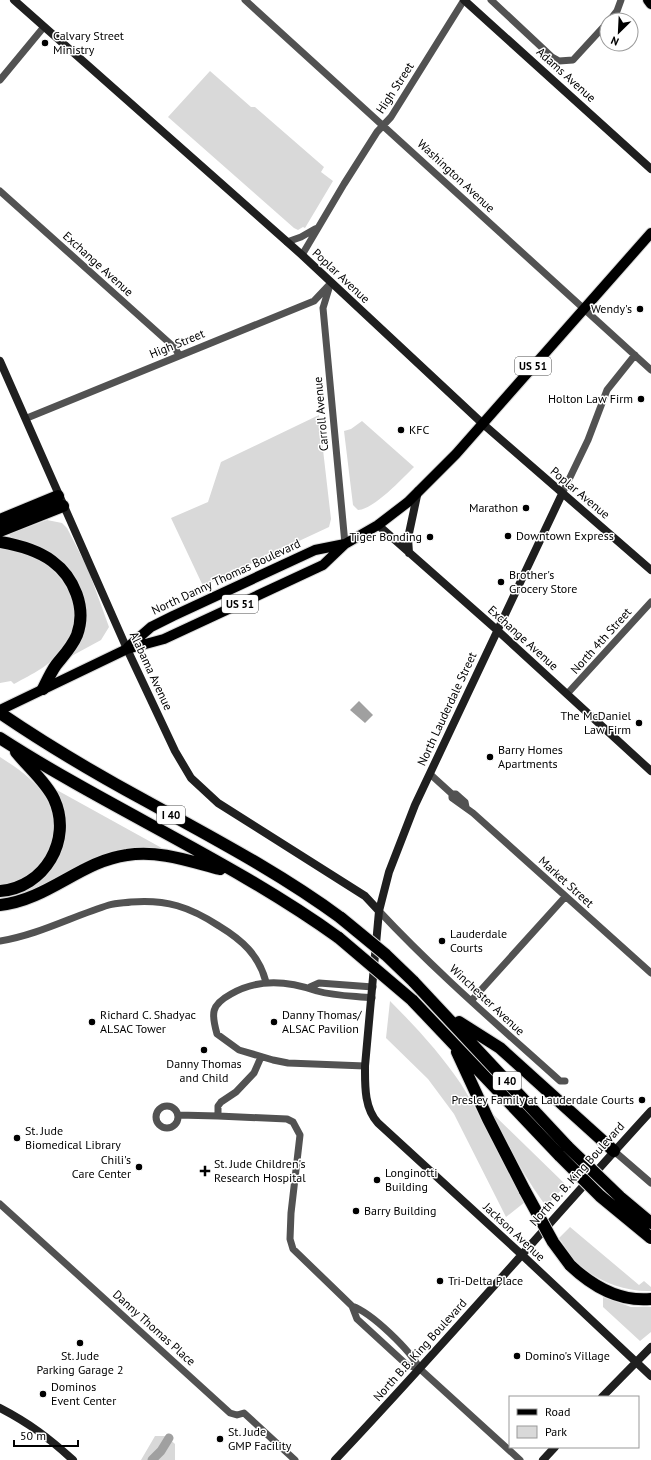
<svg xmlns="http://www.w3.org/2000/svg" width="651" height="1460" font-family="'PT Sans',sans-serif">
	<rect width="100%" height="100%" fill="#fff"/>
	<path fill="#d9d9d9" d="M210,71L251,107H255L324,167L321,172L333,181L305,228L303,227L298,230L294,228L168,117Z
		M319,415L331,519L329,527L203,586L171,518L208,502L221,462Z
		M362,421L414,467C403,478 373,510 358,510L353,505L344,431L351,429Z
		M47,520L62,523L67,528L88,569L109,627L101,640L66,659L85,606L39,549L11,538L9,534Z
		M0,548C42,549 84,588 73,632C71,638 67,643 64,648H62C51,666 32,674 14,684L11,681L0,683Z
		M0,757C17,768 37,781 47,800C61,826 52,866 24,880C18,883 7,884 0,885Z
		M55,789L169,852L132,850L20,898L0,900V894L58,856Z
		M390,1001C415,1026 441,1054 461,1084C485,1122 501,1164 525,1202L506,1217L454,1114L428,1079L386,1038Z
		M493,1114L566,1185L549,1203L546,1204L543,1202C523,1174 508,1146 493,1114Z
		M570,1227L639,1285L644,1281L651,1287V1291C624,1292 597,1281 577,1263C570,1256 565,1246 559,1238Z
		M603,1297L631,1307H651V1332L640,1341L603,1307Z
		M155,1436H166L175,1444V1460H141Z"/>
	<path fill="#a0a0a0" d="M359,701L373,715L365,723L350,710Z"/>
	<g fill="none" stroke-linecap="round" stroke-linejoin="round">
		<path stroke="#a0a0a0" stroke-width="9" d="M152,1460L161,1451L169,1438"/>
		<defs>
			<path id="primary" d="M648,0L651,4
				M128,647L151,627L173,616L315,550L345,544
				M0,710L127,649L164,639L323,565L345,544L378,525L408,502L456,454L651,233"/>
			<path id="highway" d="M0,520L58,496
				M0,531L63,506
				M0,542C18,545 37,550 52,561C74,577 87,608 77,635C72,647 64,655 56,665C51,672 47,681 43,689
				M0,713C47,745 96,774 146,801C213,838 280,873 341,918
				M0,738C110,809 232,861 339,938
				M0,891C44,888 73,840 54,799C46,782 28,767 16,752
				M0,905C48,900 81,861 127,855C159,850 189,861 220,869
				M413,981L568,1147
				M412,1000L560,1156
				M459,1022L500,1048L614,1151
				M457,1052L488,1119L525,1191
				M570,1265C592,1286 619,1302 651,1299"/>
		</defs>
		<use href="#primary" stroke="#dbdbdb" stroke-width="12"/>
		<use href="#highway" stroke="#dbdbdb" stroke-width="14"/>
		<path stroke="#525252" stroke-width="7" d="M245,0L651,370
			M491,0L552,57L559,61L573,60L607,23
			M610,20L617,11L621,0
			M0,80L43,28
			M0,191L175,348L179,355
			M287,242L301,237L315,229
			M302,255L344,184L377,132L391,117L464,0
			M330,285L323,308L345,544
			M27,418L314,301L331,283
			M562,494L588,440L607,390L635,355
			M567,694L651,602
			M430,774L452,794V798L473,813L651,973
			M452,794H456L465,802L466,807
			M379,911C436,972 499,1026 560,1081H565
			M0,941C38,935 73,916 109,905C116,903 124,903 131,902C166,899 190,907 219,926C242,940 259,955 266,982
			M310,987L319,983L373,987
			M471,1001L565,897
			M365,1066L288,1063L273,1060L239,1050L217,1034C211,1013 211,1005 231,994C259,978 288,981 317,991C335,996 354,996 372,998
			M156 1117a11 11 0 1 1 22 0a11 11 0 1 1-22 0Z
			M178,1115L218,1116V1106L221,1102L236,1092L254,1073L261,1057
			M218,1116L287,1119L293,1122L300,1135L291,1213L290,1239L293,1249L352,1306C372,1313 410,1350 420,1369L520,1460
			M614,1151L651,1183
			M0,1204L230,1413L237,1415L244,1413L295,1460
			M352,1306L357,1319L407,1365L420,1369"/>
		<path stroke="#1f1f1f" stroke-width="8" d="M14,0L302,255L483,424L651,570
			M464,0L651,169
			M0,361L127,649L175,751L191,778L218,803L365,896L379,911
			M562,494L415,805L389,872L379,911L365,1066C365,1085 364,1108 378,1123L521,1254L651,1376
			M378,525L497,630L651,771
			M409,553L408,538L418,491
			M602,1397L651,1347
			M0,1408C29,1423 49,1438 73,1460
			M335,1460C443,1346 545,1227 651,1111
			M543,1460L555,1447"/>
		<use href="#primary" stroke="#000" stroke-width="10"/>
		<use href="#highway" stroke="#000" stroke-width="12"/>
		<defs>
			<path id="highway-bridge" d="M341,918L386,955L413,981
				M339,938L412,1000
				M568,1147L620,1197L651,1223
				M560,1156L600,1196L651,1238
				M525,1191L553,1242L570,1265"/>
		</defs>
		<use href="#highway-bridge" stroke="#dbdbdb" stroke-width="14" stroke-linecap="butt"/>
		<use href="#highway-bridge" stroke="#000" stroke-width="12"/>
	</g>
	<g fill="#000" stroke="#fff" stroke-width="1.5">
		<circle cx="45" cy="43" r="4"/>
		<circle cx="640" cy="309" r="4"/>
		<circle cx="641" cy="399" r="4"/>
		<circle cx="401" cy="430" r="4"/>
		<circle cx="526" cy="508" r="4"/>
		<circle cx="508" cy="536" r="4"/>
		<circle cx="430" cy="537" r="4"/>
		<circle cx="501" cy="582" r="4"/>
		<circle cx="639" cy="723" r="4"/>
		<circle cx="490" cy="757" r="4"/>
		<circle cx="442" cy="941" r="4"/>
		<circle cx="92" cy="1022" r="4"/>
		<circle cx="274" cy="1022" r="4"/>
		<circle cx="204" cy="1050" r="4"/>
		<circle cx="642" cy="1100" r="4"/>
		<circle cx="17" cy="1138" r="4"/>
		<circle cx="139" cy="1167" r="4"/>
		<path d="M203 1165h4v4h4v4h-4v4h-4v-4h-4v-4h4z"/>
		<circle cx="377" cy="1180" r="4"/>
		<circle cx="356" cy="1211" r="4"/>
		<circle cx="440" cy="1281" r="4"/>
		<circle cx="80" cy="1343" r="4"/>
		<circle cx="517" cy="1356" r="4"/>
		<circle cx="43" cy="1394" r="4"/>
		<circle cx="220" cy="1439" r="4"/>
	</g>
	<g text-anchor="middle" stroke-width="3" stroke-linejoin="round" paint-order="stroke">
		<g fill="#fff" stroke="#4c4c4c" stroke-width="1">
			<rect x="515" y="357" width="36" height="18" rx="3"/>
			<rect x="222" y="595" width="36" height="18" rx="3"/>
			<rect x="157" y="806" width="28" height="18" rx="3"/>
			<rect x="493" y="1072" width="28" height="18" rx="3"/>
		</g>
		<g font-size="11" font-weight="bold" fill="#000">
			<text x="533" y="370">US 51</text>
			<text x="240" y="608">US 51</text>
			<text x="171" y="819">I 40</text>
			<text x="507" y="1085">I 40</text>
		</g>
		<g font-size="12" fill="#000" stroke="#fff" text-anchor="start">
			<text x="53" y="40">Calvary Street<tspan x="53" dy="14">Ministry</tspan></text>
			<text x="632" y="313" text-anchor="end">Wendy's</text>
			<text x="633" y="403" text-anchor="end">Holton Law Firm</text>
			<text x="409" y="434">KFC</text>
			<text x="518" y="512" text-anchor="end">Marathon</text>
			<text x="516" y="540">Downtown Express</text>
			<text x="422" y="541" text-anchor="end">Tiger Bonding</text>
			<text x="509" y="579">Brother's<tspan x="509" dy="14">Grocery Store</tspan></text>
			<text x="631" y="720" text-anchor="end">The McDaniel<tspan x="631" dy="14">Law Firm</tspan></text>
			<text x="498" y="754">Barry Homes<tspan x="498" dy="14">Apartments</tspan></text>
			<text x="450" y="938">Lauderdale<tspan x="450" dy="14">Courts</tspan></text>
			<text x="100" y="1019">Richard C. Shadyac<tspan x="100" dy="14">ALSAC Tower</tspan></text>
			<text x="282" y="1019">Danny Thomas/<tspan x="282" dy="14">ALSAC Pavilion</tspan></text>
			<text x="204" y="1068" text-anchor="middle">Danny Thomas<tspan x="204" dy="14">and Child</tspan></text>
			<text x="634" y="1104" text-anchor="end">Presley Family at Lauderdale Courts</text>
			<text x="25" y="1135">St. Jude<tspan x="25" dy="14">Biomedical Library</tspan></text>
			<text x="131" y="1164" text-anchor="end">Chili's<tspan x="131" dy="14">Care Center</tspan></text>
			<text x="214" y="1168">St. Jude Children's<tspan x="214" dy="14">Research Hospital</tspan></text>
			<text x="385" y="1177">Longinotti<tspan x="385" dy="14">Building</tspan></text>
			<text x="364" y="1215">Barry Building</text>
			<text x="448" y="1285">Tri-Delta Place</text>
			<text x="80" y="1360" text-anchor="middle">St. Jude<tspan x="80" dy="14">Parking Garage 2</tspan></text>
			<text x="525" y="1360">Domino's Village</text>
			<text x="51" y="1391">Dominos<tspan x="51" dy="14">Event Center</tspan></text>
			<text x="228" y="1436">St. Jude<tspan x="228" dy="14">GMP Facility</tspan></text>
		</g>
		<g font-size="12" fill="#000" stroke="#fff">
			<text transform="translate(566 75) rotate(42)" y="4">Adams Avenue</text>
			<text transform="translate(395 88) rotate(-57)" y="4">High Street</text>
			<text transform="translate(456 176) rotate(43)" y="4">Washington Avenue</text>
			<text transform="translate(98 264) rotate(42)" y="4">Exchange Avenue</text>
			<text transform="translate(341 276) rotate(43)" y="4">Poplar Avenue</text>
			<text transform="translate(177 344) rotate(-22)" y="4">High Street</text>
			<text transform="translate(321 414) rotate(-95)" y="4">Carroll Avenue</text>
			<text transform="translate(580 493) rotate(40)" y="4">Poplar Avenue</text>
			<text transform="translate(226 577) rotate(-25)" y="4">North Danny Thomas Boulevard</text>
			<text transform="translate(523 638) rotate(42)" y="4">Exchange Avenue</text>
			<text transform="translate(601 641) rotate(-48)" y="4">North 4th Street</text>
			<text transform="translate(151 671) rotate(65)" y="4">Alabama Avenue</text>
			<text transform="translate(447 709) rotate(-65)" y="4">North Lauderdale Street</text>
			<text transform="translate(566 882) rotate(42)" y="4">Market Street</text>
			<text transform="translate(487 1000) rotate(43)" y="4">Winchester Avenue</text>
			<text transform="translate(577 1174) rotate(-48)" y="4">North B. B. King Boulevard</text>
			<text transform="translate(514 1232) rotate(43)" y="4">Jackson Avenue</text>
			<text transform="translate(154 1328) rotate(42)" y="4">Danny Thomas Place</text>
			<text transform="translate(420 1350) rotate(-48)" y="4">North B.B. King Boulevard</text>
		</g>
	</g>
	<rect x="509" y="1396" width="130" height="52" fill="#ffffff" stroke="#999999"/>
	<rect x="517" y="1409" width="20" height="6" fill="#000000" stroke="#999999"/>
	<text x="545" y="1416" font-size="12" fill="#000000">Road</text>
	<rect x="517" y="1426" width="20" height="12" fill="#d9d9d9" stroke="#999999"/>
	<text x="545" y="1436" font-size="12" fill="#000000">Park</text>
	<g transform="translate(619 32) rotate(204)"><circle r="19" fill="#ffffff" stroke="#999999"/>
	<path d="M0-3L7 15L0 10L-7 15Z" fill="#000000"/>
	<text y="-6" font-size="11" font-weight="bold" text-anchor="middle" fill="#000000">N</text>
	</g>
	<path d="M14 1440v6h64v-6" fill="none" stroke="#000000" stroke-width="2"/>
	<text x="20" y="1440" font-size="12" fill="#000000" stroke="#ffffff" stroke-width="3" paint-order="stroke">50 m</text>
</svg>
